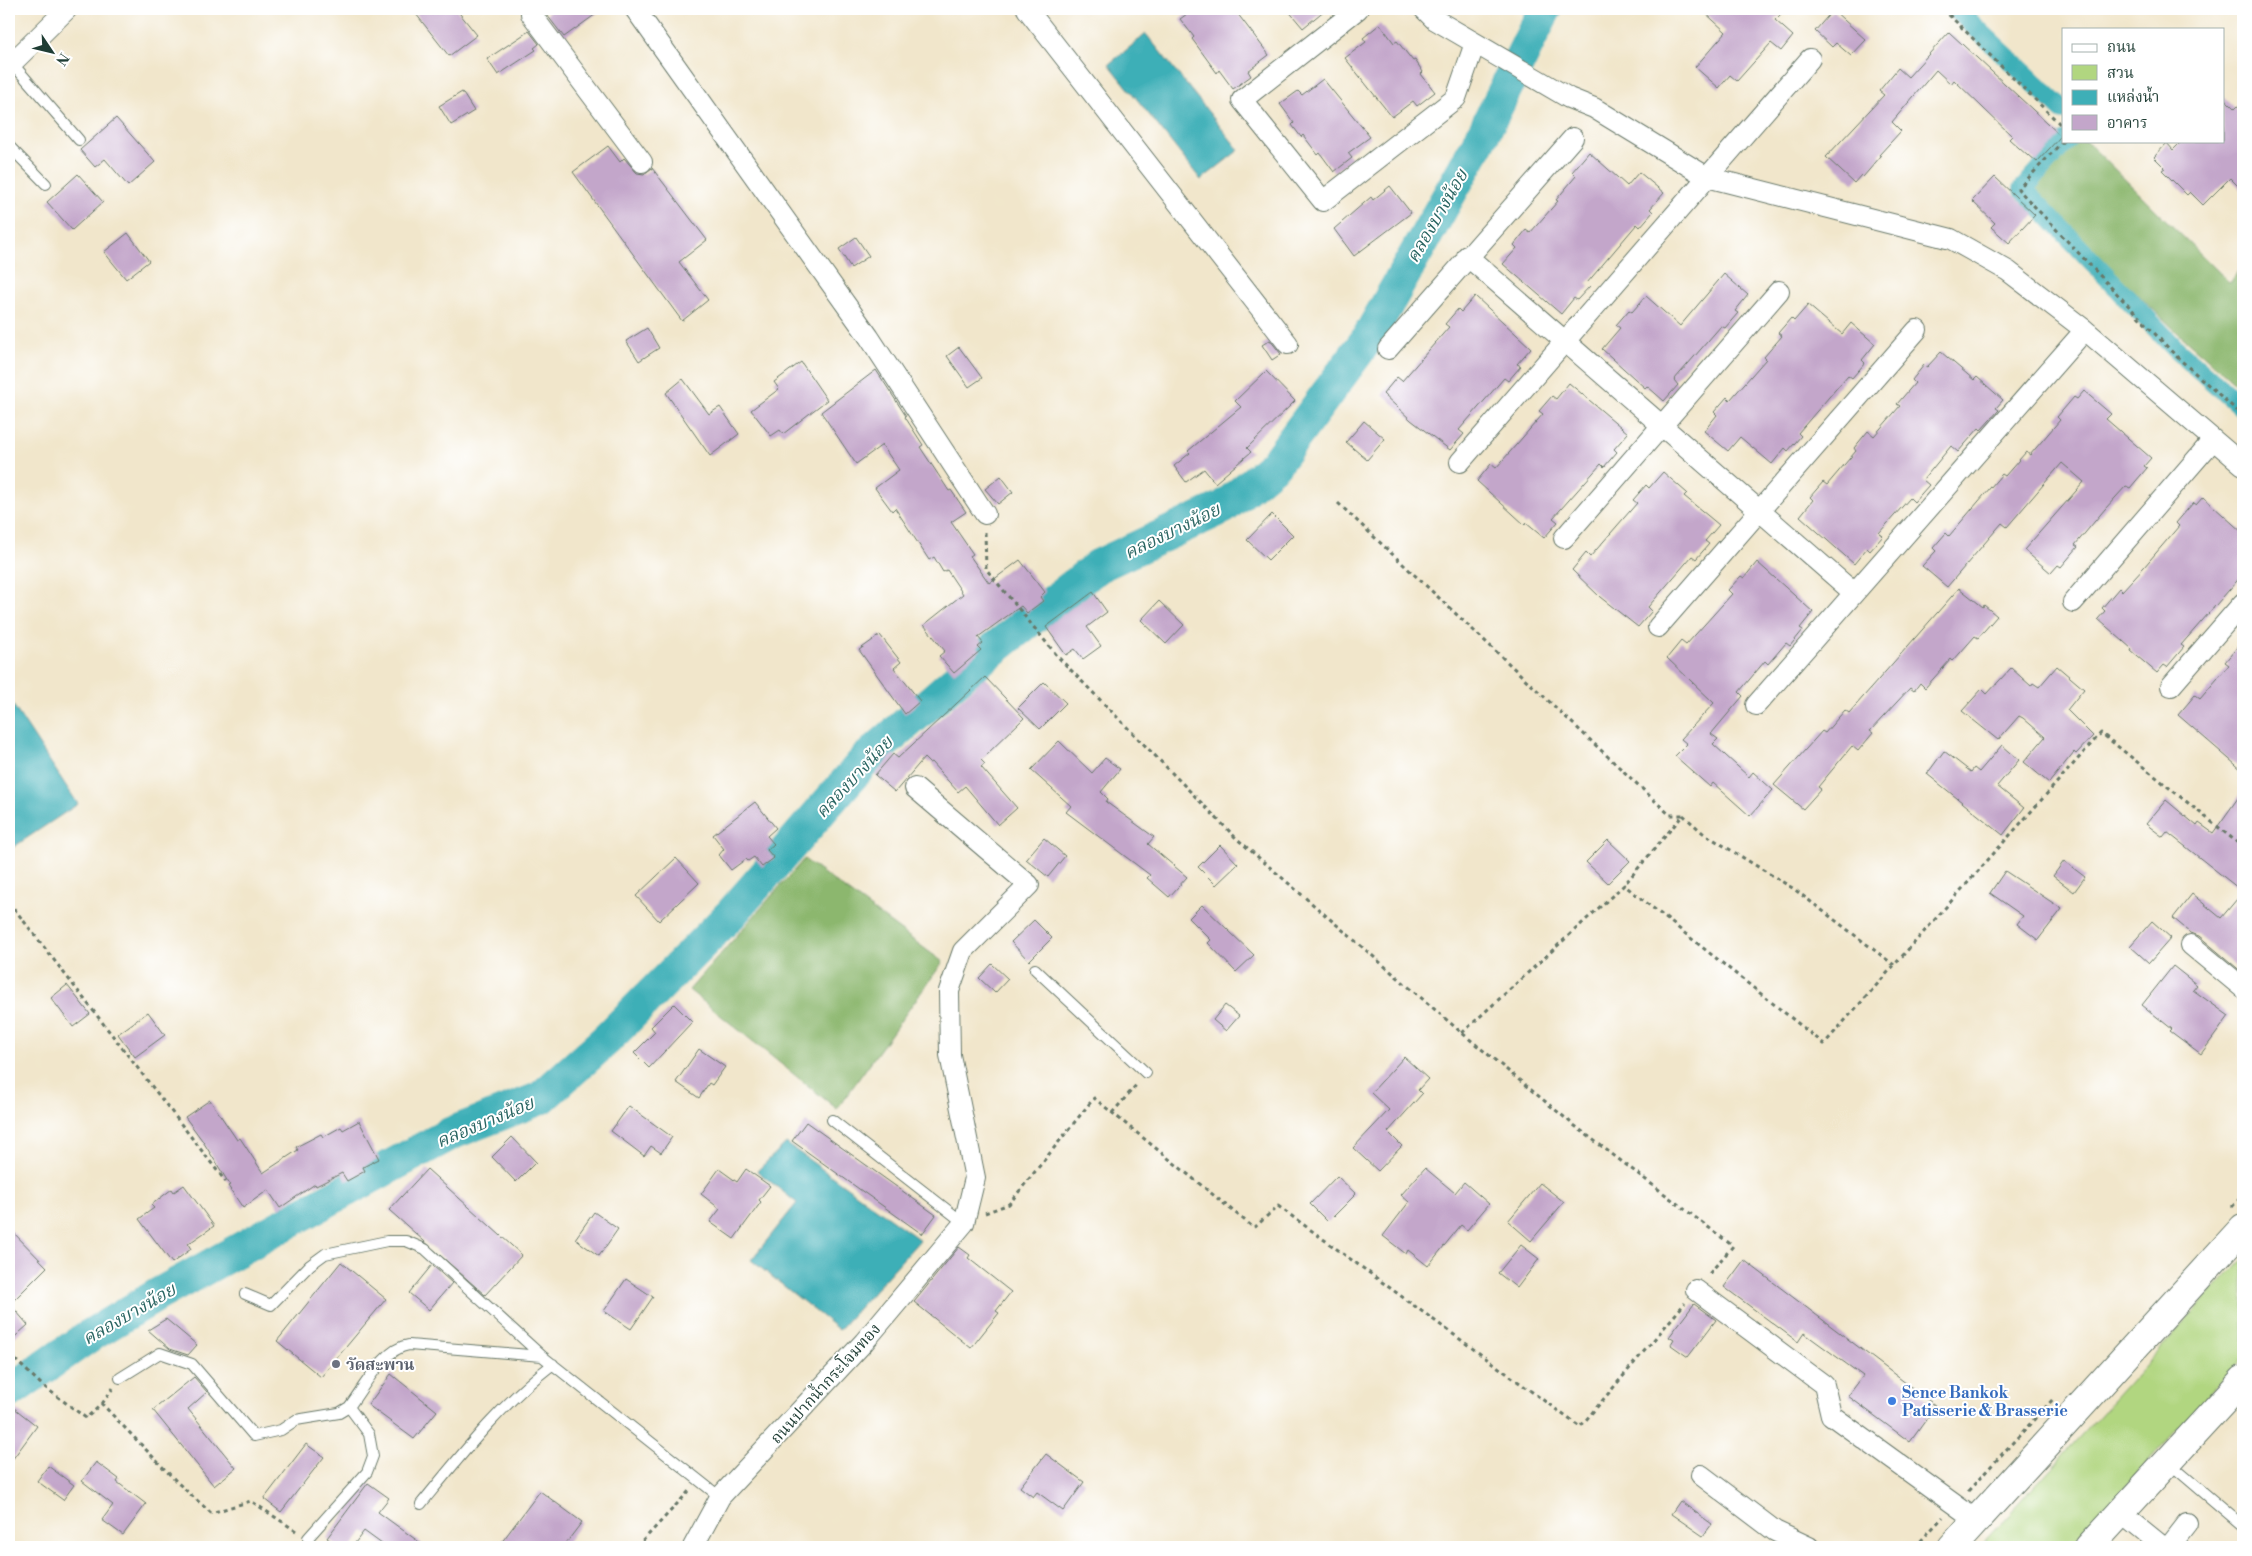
<svg xmlns="http://www.w3.org/2000/svg" width="2252" height="1556" font-family="'Libre Bodoni','Noto Serif Thai',serif">
	<rect width="100%" height="100%" fill="#fff"/>
	<filter id="ink" filterUnits="userSpaceOnUse"><feTurbulence type="fractalNoise" baseFrequency=".02" numOctaves="2"/><feDisplacementMap in="SourceGraphic" scale="10" xChannelSelector="R" yChannelSelector="G"/><feConvolveMatrix kernelMatrix="1 2 1 2 8 2 1 2 1" color-interpolation-filters="sRGB"/></filter>
	<filter id="wash" filterUnits="userSpaceOnUse"><feTurbulence type="fractalNoise" baseFrequency=".0096" numOctaves="4" result="noise"/><feDisplacementMap in="SourceGraphic" scale="20" xChannelSelector="R" yChannelSelector="G"/><feGaussianBlur stdDeviation="1.12" result="paint"/><feColorMatrix in="noise" values="0 0 0 0 0 0 0 0 0 0 0 0 0 0 0 0 0 1.4 0 .05"/><feComposite in="paint" operator="in"/></filter>
	<g filter="url(#wash)">
		<rect width="100%" height="100%" fill="#f1e6cb"/>
		<path fill="#b1d680" stroke="#688a5a" d="M2243,1258V1358L2069,1547H1979Z"/>
		<path fill="#8cb76e" stroke="#567a51" d="M2072,141H2086L2230,283L2243,264V390L2179,334L2026,188Z
			M804,859L943,962L837,1109L689,990Z"/>
		<path fill="#3eafb7" stroke="#2e7676" d="M1146,34L1239,150L1201,180L1109,64Z
			M9,699L78,804L9,850Z
			M786,1143L920,1240L839,1330L751,1260L797,1203L757,1171Z"/>
		<g fill="none" stroke-linecap="round" stroke-linejoin="round">
			<path stroke="#3eafb7" stroke-width="20" d="M1956,9L2063,110
				M2066,141L2023,189L2176,349L2243,408"/>
			<path stroke="#3eafb7" stroke-width="34" d="M9,1392L86,1338L159,1294L321,1204L452,1133L541,1098L607,1039L731,914L867,758L965,672L1098,566L1224,507L1275,464L1368,338L1479,142L1545,9"/>
		</g>
		<g id="blocks">
			<path fill="#c3a6ca" d="M412,9H456L477,35L449,56Z
				M550,9H603L564,37L547,15Z
				M1194,9H1234L1269,55L1248,71L1251,76L1233,89L1219,70L1217,73L1198,47L1192,39L1194,37L1180,19Z
				M1287,9H1326L1303,28Z
				M1701,9H1786L1775,20L1793,36L1781,51L1771,43L1737,81L1730,75L1719,88L1695,67L1726,32Z
				M1833,10L1866,40L1851,56L1836,43L1832,47L1815,31Z
				M1380,24L1394,43L1397,41L1413,61L1415,60L1423,72L1421,74L1435,92L1417,106L1413,101L1392,117L1345,58L1366,42L1363,38Z
				M529,31L539,44L534,48L536,50L498,75L487,59Z
				M1949,32L2061,136L2037,162L2029,155L2028,156L2009,139L2012,136L1954,80L1951,84L1936,70L1892,122L1901,131L1879,155L1881,156L1863,177L1861,175L1854,183L1826,157L1884,95L1879,91L1898,68L1908,77Z
				M1323,79L1370,137L1348,153L1352,158L1334,172L1320,153L1318,155L1303,135L1301,137L1292,125L1294,123L1280,104L1298,91L1302,95Z
				M462,92L474,111L451,125L439,106Z
				M2223,97L2235,109L2243,101V191L2230,178L2203,205L2190,192L2187,195L2162,170L2165,168L2154,157L2167,143L2173,150L2182,141H2223Z
				M116,118L155,162L128,186L105,159L95,167L80,150Z
				M608,146L620,162L624,158L637,173L644,174L652,168L707,240L679,262L708,300L682,321L573,172Z
				M1589,152L1627,186L1639,172L1664,193L1650,209L1653,212L1640,227L1637,224L1587,283L1590,286L1577,300L1574,298L1561,314L1503,264L1517,248L1514,245L1526,230L1530,233L1558,201L1556,200L1576,176L1572,172Z
				M78,174L103,202L72,230L47,202Z
				M1995,177L2035,215L2009,243L1991,227L1995,223L1972,201Z
				M1390,186L1411,213L1354,256L1334,229L1371,197L1373,200Z
				M128,233L149,261L126,279L104,252Z
				M856,237L869,256L851,268L839,249Z
				M1724,274L1748,295L1735,311L1738,313L1725,328L1721,326L1674,380L1678,385L1664,401L1647,386L1645,388L1602,349L1620,328L1616,325L1629,310L1632,312L1646,296L1680,326Z
				M1475,296L1531,348L1517,364L1521,366L1508,381L1504,378L1459,430L1464,434L1450,450L1411,420L1383,394L1397,377L1402,381L1449,327L1445,324L1458,309L1461,312Z
				M1808,305L1842,334L1851,323L1875,344L1862,360L1865,363L1852,378L1848,375L1798,433L1801,436L1788,451L1785,448L1772,464L1740,437L1728,451L1704,431L1717,415L1714,412L1727,397L1730,400L1766,359L1764,357L1782,336L1778,333L1791,318L1794,321Z
				M647,328L659,348L639,361L626,341Z
				M1270,340L1281,354L1272,360L1262,345Z
				M959,347L982,378L969,387L947,356Z
				M1941,352L1974,380L1977,377L2003,400L1996,408L1999,410L1981,430L1979,428L1958,452L1951,446L1923,480L1929,485L1914,502L1910,498L1879,533L1883,536L1870,551L1867,548L1854,564L1800,516L1813,500L1810,497L1823,482L1827,485L1856,451L1854,448L1868,431L1874,436L1900,406L1897,404L1915,383L1912,380L1924,365L1927,367Z
				M801,362L827,400L783,434L780,430L771,436L751,410L779,389L774,382Z
				M876,370L906,416L905,417L923,445L920,447L949,491L951,490L966,512L951,522L973,554L970,556L989,583L1020,560L1045,592L1040,597L1043,601L1027,613L1021,606L978,637L983,643L978,647L981,650L954,673L939,656L945,651L924,625L963,594L947,570L943,572L934,557L929,560L895,508L892,511L875,488L899,470L882,445L856,464L821,412Z
				M1266,371L1295,401L1247,448L1251,452L1215,483L1204,469L1186,482L1174,466L1190,453L1188,451L1241,407L1235,401Z
				M683,379L709,414L720,407L739,434L710,456L666,393Z
				M1569,383L1628,433L1614,449L1617,452L1604,467L1601,464L1553,518L1558,522L1544,538L1526,523L1525,525L1477,481L1491,464L1496,468L1543,414L1539,411L1552,396L1556,399Z
				M2084,391L2111,414L2106,419L2151,458L2144,466L2147,468L2130,488L2126,486L2105,509L2075,545L2078,547L2061,567L2058,565L2051,573L2024,550L2084,482L2062,463L2007,527L2002,523L1947,587L1922,566L1936,551L1933,548L1946,533L1949,536L2002,474L2005,476L2026,452L2030,455L2060,420L2057,417L2074,397L2077,399Z
				M1364,421L1385,439L1367,460L1346,442Z
				M1663,472L1687,493L1684,496L1719,525L1705,541L1709,544L1696,559L1692,556L1648,607L1652,611L1638,627L1600,597L1572,570L1586,553L1590,557L1637,503L1633,500L1646,485L1649,488Z
				M1001,476L1013,492L998,504L985,489Z
				M2203,497L2243,533V574L2181,645L2184,647L2167,667L2164,665L2157,673L2131,651L2132,649L2098,619L2105,611L2102,608L2119,588L2122,591L2144,567L2179,526L2176,523L2193,503L2196,505Z
				M1272,514L1293,535L1268,560L1247,540Z
				M1757,562L1813,612L1800,628L1803,630L1790,646L1786,643L1768,664L1765,661L1739,692L1743,696L1711,734L1718,739L1713,744L1749,777L1753,772L1773,790L1750,816L1713,783L1710,787L1675,756L1687,744L1681,739L1714,703L1667,658L1681,641L1686,645L1732,594L1728,590L1741,576L1744,578Z
				M1959,588L1983,607L1984,605L1997,616L1978,638L1975,636L1953,661L1951,659L1925,688L1920,683L1914,691L1910,688L1870,731L1873,733L1858,751L1852,746L1818,787L1821,789L1803,809L1774,785L1822,731L1825,733L1845,710L1849,713Z
				M1093,592L1107,612L1087,627L1101,646L1083,659L1075,649L1066,655L1046,627Z
				M1159,601L1184,625L1166,644L1141,620Z
				M880,635L901,662L894,668L920,701L905,714L859,650Z
				M2243,640V771L2178,715L2195,695L2200,699L2229,665L2225,662Z
				M2057,666L2084,689L2067,710L2093,736L2076,754L2074,752L2049,783L2024,762L2045,737L2023,718L2019,716L1998,740L1962,711L1982,689L1987,694L2011,668L2031,686L2033,683L2039,687Z
				M985,677L1024,718L981,760L985,764L981,767L1017,808L998,825L965,786L958,792L931,762L929,763L924,758L895,792L875,775L893,754L898,758Z
				M1044,682L1066,703L1040,729L1018,708Z
				M1059,741L1092,773L1105,758L1120,769L1101,792L1108,799L1106,802L1154,837L1148,844L1187,877L1169,897L1147,878L1150,875L1066,812L1071,806L1031,770Z
				M2002,745L2019,760L1997,786L2024,808L2003,835L1927,774L1944,751L1971,772L1974,768L1979,772Z
				M2243,791V892L2167,832L2163,837L2146,824L2166,800L2197,826L2199,823L2213,833Z
				M755,802L776,828L767,836L774,844L767,850L774,858L762,867L754,857L748,861L746,859L731,870L719,855L724,849L713,835Z
				M1044,838L1065,856L1048,877L1026,859Z
				M1608,840L1630,861L1608,883L1586,862Z
				M1220,845L1238,864L1216,885L1198,867Z
				M676,858L699,883L659,921L636,896Z
				M2064,861L2085,877L2074,892L2053,876Z
				M2005,871L2062,909L2038,940L2017,924L2023,916L1990,893Z
				M2243,892V973L2199,936L2191,933L2173,918L2192,894L2221,918Z
				M1202,905L1254,955L1236,972L1208,943L1211,940L1189,918Z
				M1034,920L1052,938L1029,961L1011,942Z
				M2152,921L2171,938L2149,963L2130,946Z
				M992,964L1008,979L995,993L979,978Z
				M2173,966L2197,985L2193,990L2229,1016L2201,1054L2170,1031L2172,1029L2142,1005Z
				M67,985L90,1014L73,1027L51,998Z
				M674,1004L692,1022L649,1068L634,1053L655,1032L651,1027Z
				M1225,1005L1239,1016L1226,1031L1213,1020Z
				M148,1012L165,1035L135,1057L118,1034Z
				M699,1049L725,1067L712,1085L709,1083L699,1098L676,1082Z
				M1404,1057L1428,1079L1418,1090L1422,1094L1388,1132L1402,1146L1378,1171L1353,1148L1389,1110L1371,1093Z
				M210,1100L237,1140L240,1138L263,1173L298,1150L296,1147L321,1134L323,1137L341,1127L343,1130L359,1121L379,1159L363,1167L365,1171L347,1181L342,1173L316,1186L315,1184L280,1208L268,1190L243,1208L228,1186L230,1185L202,1140L185,1117Z
				M629,1106L672,1137L661,1153L651,1146L644,1156L611,1131Z
				M806,1122L936,1215L922,1234L792,1141Z
				M512,1137L536,1162L516,1182L492,1157Z
				M1425,1168L1455,1193L1464,1182L1489,1204L1467,1230L1461,1225L1428,1266L1408,1250L1406,1254L1383,1236L1409,1202L1401,1195Z
				M427,1169L522,1255L485,1295L389,1210Z
				M719,1169L737,1182L746,1169L770,1186L759,1200L761,1202L734,1239L710,1222L720,1209L701,1194Z
				M1337,1176L1356,1194L1328,1222L1310,1204Z
				M1540,1183L1564,1202L1531,1241L1508,1221Z
				M184,1185L214,1226L188,1244L191,1249L172,1263L139,1219L154,1208L151,1205L172,1189L174,1192Z
				M594,1212L618,1229L599,1256L575,1239Z
				M9,1228L47,1267L10,1304L28,1325L9,1342Z
				M1521,1245L1539,1259L1517,1288L1498,1273Z
				M959,1247L970,1255L968,1258L1011,1292L996,1311L999,1313L971,1348L914,1302Z
				M1744,1260L1936,1406L1910,1442L1848,1396L1863,1376L1804,1333L1798,1342L1724,1287Z
				M341,1262L386,1299L321,1377L277,1341Z
				M432,1265L452,1283L429,1310L409,1293Z
				M626,1279L653,1297L631,1329L604,1311Z
				M1694,1304L1716,1320L1688,1357L1671,1345L1674,1340L1669,1337Z
				M166,1319L197,1345L188,1355L170,1349L148,1330Z
				M391,1374L437,1411L414,1439L368,1405Z
				M194,1377L207,1392L188,1409L236,1468L214,1486L153,1410Z
				M9,1404L37,1426L9,1464Z
				M306,1444L324,1457L281,1512L264,1499Z
				M1046,1454L1084,1482L1063,1511L1037,1492L1033,1497L1020,1487Z
				M96,1462L119,1479L117,1482L146,1504L123,1535L102,1520L113,1505L82,1481Z
				M48,1466L74,1485L63,1500L37,1481Z
				M368,1483L389,1498L378,1512L426,1547H386L364,1531L352,1547H339L327,1538Z
				M540,1491L582,1522L563,1547H498Z
				M1680,1501L1712,1524L1703,1536L1671,1514Z"/>
		</g>
	</g>
	<g filter="url(#ink)">
		<use href="#blocks" fill-opacity="0" stroke="#687869" stroke-width="1"/>
		<g fill="none" stroke-linecap="round" stroke-linejoin="round">
			<defs>
				<path id="lane" d="M12,63L79,140
					M9,146L46,184
					M1035,969L1146,1073
					M832,1120L964,1223
					M245,1294L271,1305L310,1265L325,1254L387,1241H406L425,1249L542,1356L720,1497
					M120,1378L160,1353L192,1364L254,1436L281,1430L296,1420L339,1413L349,1407
					M2169,1463L2243,1526
					M421,1504C462,1454 501,1404 553,1364
					M308,1538L367,1472L373,1456L369,1434L349,1407C364,1387 384,1348 409,1345L542,1356"/>
				<path id="street" d="M537,9L531,14L642,162
					M635,9L869,337L985,514
					M1027,9L1288,344
					M1358,9L1242,100L1323,201L1456,98L1475,43
					M1424,9L1434,19L1569,98L1594,108L1707,177L1951,239L2008,271L2085,330L2243,465
					M9,66L67,9
					M1467,256L1854,593
					M1388,349L1573,138
					M1460,462L1810,59
					M1564,538L1779,291
					M2073,602L2213,440
					M1658,627L1917,330
					M2171,686L2243,603
					M1756,705L2085,330
					M2191,945L2243,988
					M1696,1290L1824,1385L1831,1415L1976,1520
					M1701,1475L1775,1531L1809,1547
					M2121,1513L2163,1547
					M693,1547L720,1497L864,1342L964,1223L975,1178L950,1055L949,991L963,951L1029,885L915,788
					M2169,1547L2187,1524"/>
				<path id="primary" d="M1952,1547L2243,1228
					M2089,1547L2243,1380"/>
			</defs>
			<use href="#lane" stroke="#687869" stroke-width="12"/>
			<use href="#street" stroke="#687869" stroke-width="22"/>
			<use href="#primary" stroke="#687869" stroke-width="30"/>
			<path stroke="#687869" stroke-width="3" stroke-dasharray="4 4" stroke-linecap="butt" d="M1943,9L2063,127
				M2063,141L2018,189L2176,356L2243,416
				M1338,503L1670,815H1683L1624,885
				M985,532L986,569L1059,658L1236,838L1462,1033L1575,1126L1733,1246L1708,1275
				M1683,815L1703,833L1794,889L1894,965
				M9,902L226,1182
				M1462,1033L1624,885L1824,1044L2101,733L2243,847
				M1112,1113L1138,1083
				M2232,1207L2243,1195
				M985,1213L1009,1204L1094,1098L1254,1228L1278,1206L1580,1427L1685,1303
				M9,1354L42,1385L86,1418L102,1404L178,1483L211,1513L251,1501L296,1531
				M102,1404L113,1388
				M1968,1491L2054,1398
				M637,1547L691,1489
				M1915,1547L1943,1517"/>
			<use href="#lane" stroke="#fff" stroke-width="10"/>
			<use href="#street" stroke="#fff" stroke-width="20"/>
			<use href="#primary" stroke="#fff" stroke-width="28"/>
		</g>
	</g>
	<circle fill="#6b7280" stroke="#fff" stroke-width="2" cx="336" cy="1364" r="5"/>
	<circle fill="#3f7fe0" stroke="#fff" stroke-width="2" cx="1892" cy="1401" r="5"/>
	<g text-anchor="middle" stroke-width="4" stroke-linejoin="round" paint-order="stroke">
		<g font-size="16" font-weight="bold" fill="#5b616d" stroke="#fff" text-anchor="start">
			<text x="346" y="1370">วัดสะพาน</text>
		</g>
		<g font-size="16" fill="#1f3d34" stroke="#fff">
			<text transform="translate(825 1383) rotate(-48)" y="6">ถนนปากน้ำกระโจมทอง</text>
		</g>
		<g font-size="16" font-weight="bold" fill="#366cbe" stroke="#fff" text-anchor="start">
			<text x="1902" y="1398">Sence Bankok<tspan x="1902" dy="18">Patisserie &amp; Brasserie</tspan></text>
		</g>
		<g font-size="18" font-style="italic" fill="#2a6562" stroke="#fff">
			<text transform="translate(1437 216) rotate(-60)" y="6">คลองบางน้อย</text>
			<text transform="translate(1172 531) rotate(-26)" y="6">คลองบางน้อย</text>
			<text transform="translate(854 777) rotate(-47)" y="6">คลองบางน้อย</text>
			<text transform="translate(485 1122) rotate(-23)" y="6">คลองบางน้อย</text>
			<text transform="translate(129 1314) rotate(-30)" y="6">คลองบางน้อย</text>
		</g>
	</g>
	<rect width="2252" height="1556" fill="none" stroke="#fff" stroke-width="30"/>
	<rect x="2062" y="28" width="162" height="115" fill="#ffffff" stroke="#a5b1ae"/>
	<rect x="2072" y="44" width="25" height="8" fill="#ffffff" stroke="#a5b1ae"/>
	<text x="2107" y="52" font-size="15" fill="#1f3d34">ถนน</text>
	<rect x="2072" y="65" width="25" height="15" fill="#b1d680" stroke="#a5b1ae"/>
	<text x="2107" y="78" font-size="15" fill="#1f3d34">สวน</text>
	<rect x="2072" y="90" width="25" height="15" fill="#3eafb7" stroke="#a5b1ae"/>
	<text x="2107" y="102" font-size="15" fill="#1f3d34">แหล่งน้ำ</text>
	<rect x="2072" y="115" width="25" height="15" fill="#c3a6ca" stroke="#a5b1ae"/>
	<text x="2107" y="128" font-size="15" fill="#1f3d34">อาคาร</text>
	<g transform="translate(52 52) rotate(125)" stroke="#ffffff" stroke-width="4" paint-order="stroke">
	<path d="M0-4L9 19L0 12L-9 19Z" fill="#1f3d34"/>
	<text y="-8" font-size="14" font-weight="bold" text-anchor="middle" fill="#1f3d34">N</text>
	</g>
</svg>
